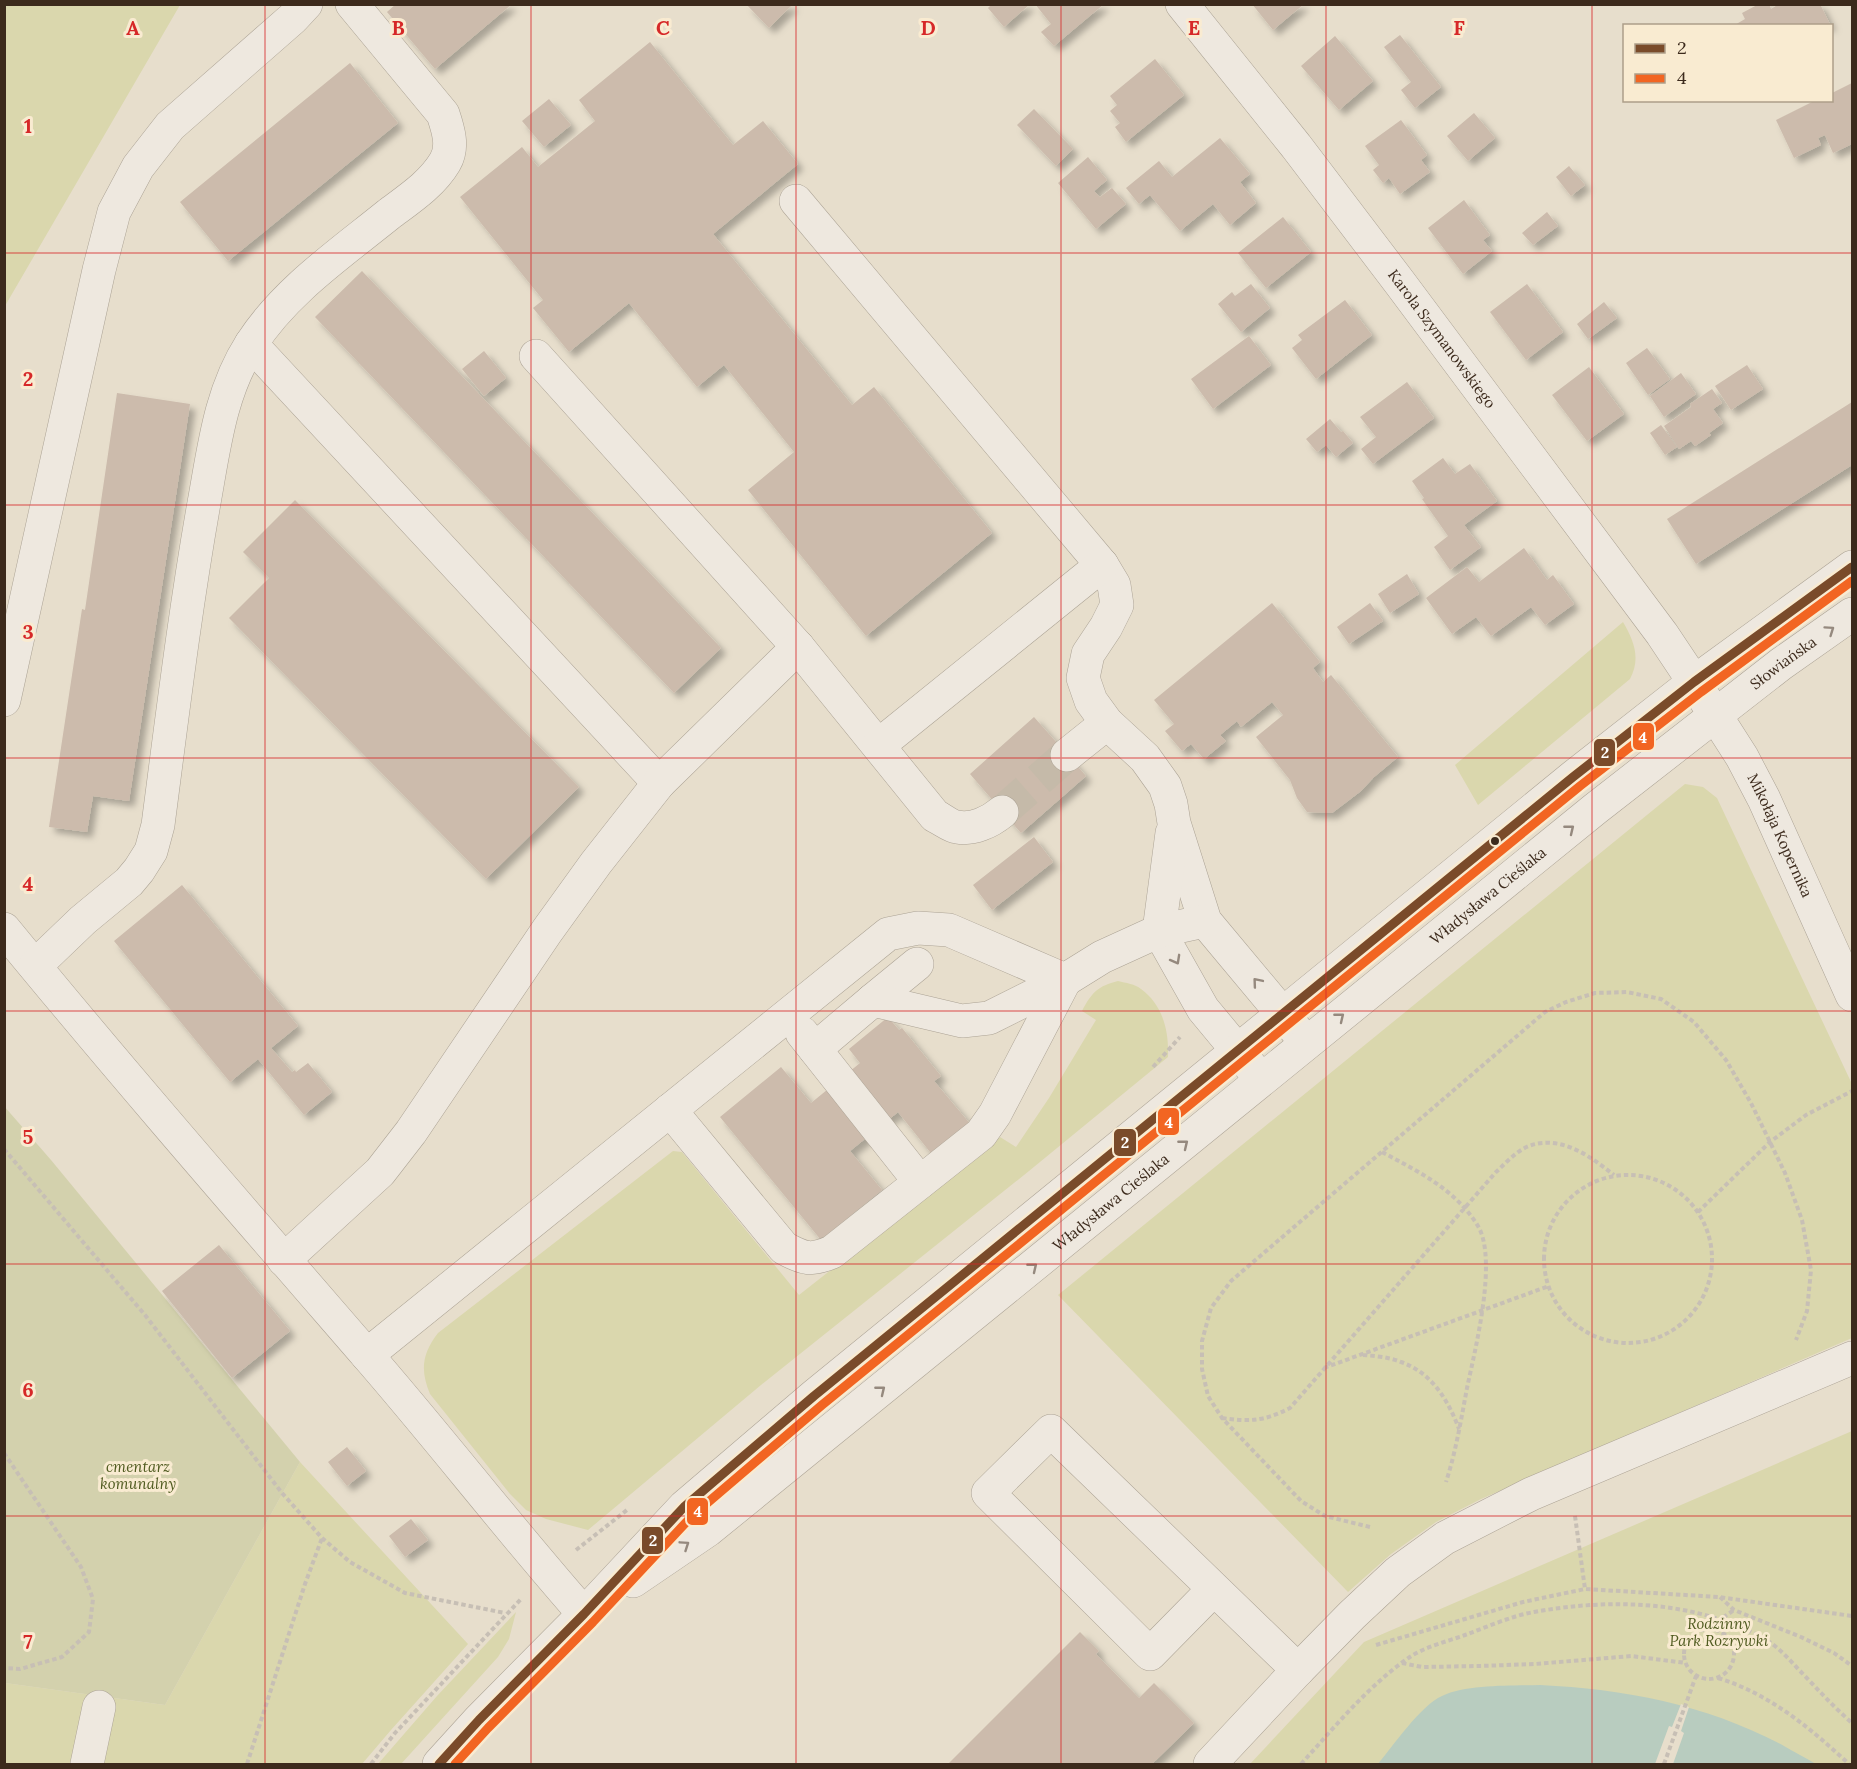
<svg xmlns="http://www.w3.org/2000/svg" width="1857" height="1769" font-family="Lora,serif">
	<defs>
		<filter id="shadow"><feDropShadow dx="5.5" dy="5.5" stdDeviation="3" flood-color="#0004"/></filter>
	</defs>
	<rect width="100%" height="100%" fill="#e7decc"/>
	<path fill="#dad7ad" d="M5,4L180,5L5,306L4,5Z
		M1623,622C1634,641 1641,658 1630,679L1478,805L1455,765Z
		M1685,784L1703,787L1717,798L1852,1084V1338L1481,1499L1436,1522L1391,1554L1348,1592L1058,1295Z
		M1118,981C1126,983 1135,984 1141,989C1163,1005 1169,1031 1168,1057L1029,1171L761,1385L588,1530L546,1519L526,1510L510,1494L430,1394C420,1370 422,1354 438,1333L673,1151L682,1152L799,1295L1000,1137L1016,1147L1049,1098L1096,1020L1082,1011C1092,992 1098,986 1118,981Z
		M1852,1431V1764H1250L1364,1642Z
		M300,1462L468,1644L391,1730L362,1764H5V1683L165,1705Z
		M516,1612L509,1639L498,1657L401,1764H378L437,1696Z"/>
	<path fill="#d3d1ad" d="M4,1106L51,1160L300,1462L165,1705L5,1683Z"/>
	<path fill="#b8ccbf" d="M1540,1685C1625,1689 1708,1705 1784,1746C1794,1752 1806,1758 1816,1764H1378C1393,1746 1421,1705 1442,1696C1467,1684 1511,1686 1540,1685Z"/>
	<path fill="#e7decc" d="M1681,1704L1689,1707L1681,1731L1684,1733L1673,1764H1655L1669,1726L1672,1727Z"/>
	<path fill="#ccbbac" filter="url(#shadow)" d="M396,4H512L435,69L387,12Z
		M746,4H793L769,28Z
		M992,4H1030L1004,27L988,8Z
		M1035,4H1104L1054,46L1041,32L1051,24Z
		M1252,4H1304L1273,30Z
		M1759,4H1769L1771,9L1779,4H1820L1831,26H1733L1745,19L1742,13Z
		M1400,35L1441,87L1415,108L1401,90L1411,82L1384,47Z
		M1335,36L1373,81L1339,110L1301,66Z
		M650,42L733,145L763,121L798,164L713,234L852,405L874,387L992,533L866,636L748,490L794,452L724,365L697,387L629,303L569,352L533,308L543,300L460,197L522,147L538,167L595,121L579,100Z
		M1155,59L1184,95L1126,142L1115,127L1120,123L1110,111L1117,105L1110,96Z
		M350,63L398,123L228,261L180,202Z
		M1852,83V144L1833,153L1825,135L1818,138L1821,145L1794,158L1776,120L1816,100H1832V93Z
		M549,99L571,125L544,147L522,121Z
		M1034,109L1073,149L1056,166L1017,125Z
		M1474,113L1495,138L1468,161L1447,136Z
		M1401,120L1427,155L1421,160L1430,172L1400,194L1389,178L1383,183L1373,170L1379,165L1365,146Z
		M1220,138L1250,174L1240,182L1256,203L1230,225L1213,204L1180,231L1150,195L1139,204L1126,188L1159,161L1172,177Z
		M1088,157L1107,180L1094,191L1100,197L1112,188L1126,204L1096,229L1058,183Z
		M1569,166L1585,185L1571,196L1556,177Z
		M1464,200L1490,235L1483,240L1492,251L1463,274L1428,228Z
		M1547,212L1558,226L1533,245L1522,233Z
		M1283,217L1311,252L1266,288L1238,253Z
		M362,271L721,648L674,693L315,317Z
		M1251,284L1270,308L1241,332L1218,304L1232,292L1235,296Z
		M1527,284L1563,332L1526,360L1490,312Z
		M1345,300L1372,335L1316,379L1292,348L1302,340L1298,335Z
		M1604,302L1617,318L1588,339L1577,324Z
		M1249,336L1271,365L1213,409L1191,379Z
		M1647,348L1670,379L1648,395L1626,363Z
		M484,351L506,378L484,396L462,369Z
		M1747,365L1763,389L1731,410L1715,386Z
		M1589,367L1624,414L1587,441L1552,395Z
		M1681,373L1696,394L1664,417L1650,396Z
		M1407,382L1434,418L1373,464L1361,449L1376,437L1360,417Z
		M1712,389L1722,403L1713,409L1723,423L1709,433L1711,435L1695,446L1691,441L1679,449L1664,426L1691,407L1690,404Z
		M117,393L190,404L129,801L93,796L87,832L49,827L82,609L85,610Z
		M1852,402V465L1696,564L1667,519Z
		M1330,419L1341,432L1343,431L1353,443L1336,457L1326,445L1317,452L1306,439Z
		M1661,425L1677,447L1665,455L1650,433Z
		M1443,458L1455,474L1470,464L1497,501L1464,525L1481,547L1450,570L1434,547L1448,536L1422,499L1424,498L1412,481Z
		M295,500L579,787L486,879L229,618L269,578L243,552Z
		M1524,548L1547,580L1553,575L1574,604L1545,625L1531,607L1491,636L1476,617L1452,634L1426,598L1467,567L1479,582Z
		M1407,574L1419,594L1390,613L1378,594Z
		M1272,603L1320,662L1313,668L1323,682L1331,675L1398,757L1374,777L1361,791L1332,813L1307,812L1297,798L1290,780L1256,737L1283,715L1272,702L1241,727L1237,721L1220,735L1226,741L1204,759L1191,744L1182,751L1165,731L1174,724L1154,700Z
		M1370,603L1383,621L1349,644L1337,627Z
		M1034,717L1086,776L1021,833L970,774Z
		M1034,837L1053,862L992,910L973,885Z
		M182,885L298,1026L271,1048L292,1072L295,1070L296,1072L308,1063L332,1092L304,1115L258,1059L230,1082L114,941Z
		M888,1017L899,1030L902,1028L941,1076L934,1081L972,1126L934,1157L898,1112L850,1151L882,1190L821,1240L720,1117L781,1067L811,1103L860,1063L849,1049Z
		M219,1245L290,1331L232,1378L162,1291Z
		M347,1447L366,1471L347,1486L328,1462Z
		M411,1519L428,1540L405,1557L389,1536Z
		M1080,1632L1099,1651L1096,1654L1139,1698L1154,1683L1194,1723L1152,1764H948Z"/>
	<g fill="none" stroke-linecap="round" stroke-linejoin="round">
		<path stroke="#c5baa9" stroke-width="33" stroke-dasharray="33 16" stroke-linecap="butt" d="M1002,812L1067,755"/>
		<defs>
			<g id="minor">
				<path id="s1" d="M1182,4L1296,146L1400,283L1662,634L1694,682L1742,757L1764,799L1852,995"/>
				<path d="M796,201L1102,565L1114,585L1117,605L1106,627L1088,654L1083,678L1091,701L1107,723L1145,758L1165,786L1171,804L1174,823L1205,921L1296,1030"/>
				<path d="M251,344L659,783"/>
				<path d="M536,356L798,647L935,816C942,819 950,826 957,827C973,830 990,822 1002,812"/>
				<path d="M4,700L99,270L114,212L138,167L170,126L293,18L306,4"/>
				<path d="M879,745L1102,565"/>
				<path d="M1067,755L1107,723"/>
				<path d="M1172,833L1159,931L1203,1009L1251,1067"/>
				<path d="M4,929C122,1073 244,1213 366,1354C440,1439 509,1529 584,1614"/>
				<path d="M35,966L83,920L129,882L139,870L151,851L158,825C172,718 185,610 204,503C214,448 220,392 251,344C285,291 341,253 389,214C409,199 432,184 445,162C454,147 448,129 443,114L352,4"/>
				<path d="M873,1000L917,964"/>
				<path d="M802,1033L920,1182"/>
				<path d="M815,1049L873,1000L962,1021L989,1018L1065,980"/>
				<path d="M670,1110L784,1248C804,1259 811,1261 832,1252L981,1134L995,1114L1065,980"/>
				<path d="M284,1260L380,1172L411,1132L547,931L596,863L659,783L798,647"/>
				<path d="M367,1355L888,934L918,928L949,930L1065,980L1102,957L1159,931L1205,921"/>
				<path id="s2" d="M633,1581L708,1530L1595,809L1781,664L1852,614"/>
				<path d="M1214,1589L1150,1654L988,1493L1051,1431L1298,1670"/>
				<path d="M87,1764L99,1707"/>
				<path d="M439,1764L479,1720L584,1614L684,1507L814,1396L1573,777L1694,682L1852,567"/>
				<path d="M1210,1764L1298,1670L1352,1615L1398,1572L1445,1538L1531,1494L1852,1358"/>
			</g>
		</defs>
		<use href="#minor" stroke="#aca395" stroke-width="34"/>
		<path stroke="#c7bfb5" stroke-width="4" stroke-dasharray="4.5 3" stroke-linecap="butt" d="M1153,1067L1180,1037
			M4,1149L145,1315L282,1493L322,1538L350,1562L405,1593L505,1613
			M1382,1152C1419,1172 1455,1189 1478,1226C1498,1260 1475,1350 1467,1388C1461,1420 1456,1451 1446,1482
			M1544 1259a84 84 0 1 1 168 0a84 84 0 1 1-168 0Z
			M1698,1212L1770,1142L1806,1115L1852,1091
			M1363,1355C1375,1356 1389,1357 1401,1362C1432,1373 1448,1400 1459,1429
			M1324,1368L1549,1286
			M1222,1418C1250,1422 1265,1421 1290,1408L1496,1172C1506,1163 1516,1151 1529,1146C1561,1134 1591,1157 1614,1175
			M4,1453L81,1567L93,1599L89,1632L62,1657L20,1669L4,1668
			M1575,1516L1585,1589
			M1370,1527L1325,1516L1301,1501L1222,1418L1208,1396L1202,1369V1341L1211,1308L1231,1281L1545,1012L1566,1002L1595,993L1627,992L1661,999L1694,1022L1726,1060L1751,1103L1785,1173L1802,1220L1811,1270L1807,1311L1796,1340
			M576,1550L627,1510
			M1720,1597L1734,1610L1801,1637L1834,1653L1852,1666
			M1684 1654a25 25 0 1 1 50 0a25 25 0 1 1-50 0Z
			M1718,1631L1721,1619L1734,1610
			M1376,1645L1523,1602L1585,1589L1719,1597L1852,1616
			M1402,1663L1422,1667L1480,1666L1535,1664L1631,1656L1686,1663
			M1718,1678C1770,1694 1810,1728 1849,1764
			M247,1764L305,1584L322,1538
			M371,1764L395,1733L521,1599
			M1301,1764C1334,1728 1366,1688 1407,1659C1423,1647 1446,1642 1465,1635C1487,1627 1511,1616 1534,1612C1612,1598 1698,1600 1768,1641C1781,1649 1793,1664 1804,1675C1820,1692 1835,1708 1852,1723
			M1664,1764L1696,1676"/>
		<use href="#minor" stroke="#eee8df" stroke-width="33"/>
		<defs>
			<path id="bus-1" d="M439,1764L479,1720L584,1614L684,1507L814,1396L1573,777L1694,682L1852,567"/>
			<path id="bus-2" d="M455,1764L488,1728L593,1622L692,1516L822,1405L1580,786L1701,692L1852,581"/>
		</defs>
		<use href="#bus-1" stroke="#f9ebd1" stroke-width="14"/>
		<use href="#bus-2" stroke="#f9ebd1" stroke-width="14"/>
		<use href="#bus-1" stroke="#7a4b2a" stroke-width="9"/>
		<use href="#bus-2" stroke="#f26522" stroke-width="9"/>
	</g>
	<defs><path id="oneway-chevron" d="M-2-3.5L2.5 0L-2 3.5" fill="none" stroke-width="1.6" stroke-linecap="round" stroke-linejoin="round" transform="scale(1.5)"/></defs>
	<g stroke="#95897e">
		<use href="#oneway-chevron" transform="translate(1830 630) rotate(-35)"/>
		<use href="#oneway-chevron" transform="translate(1570 829) rotate(-39)"/>
		<use href="#oneway-chevron" transform="translate(1176 960) rotate(61)"/>
		<use href="#oneway-chevron" transform="translate(1257 982) rotate(-130)"/>
		<use href="#oneway-chevron" transform="translate(1340 1017) rotate(-39)"/>
		<use href="#oneway-chevron" transform="translate(1184 1144) rotate(-39)"/>
		<use href="#oneway-chevron" transform="translate(1033 1267) rotate(-39)"/>
		<use href="#oneway-chevron" transform="translate(881 1390) rotate(-39)"/>
		<use href="#oneway-chevron" transform="translate(685 1545) rotate(-34)"/>
	</g>
	<path fill="none" stroke="#d62828" stroke-width="1.5" stroke-opacity="0.55" d="M265,4V1764M531,4V1764M796,4V1764M1061,4V1764M1326,4V1764M1592,4V1764M4,253H1852M4,505H1852M4,758H1852M4,1011H1852M4,1264H1852M4,1516H1852"/>
	<circle fill="#3c2a1c" stroke="#f9ebd1" stroke-width="2" cx="1495" cy="841" r="5"/>
	<g text-anchor="middle" stroke-width="6" stroke-linejoin="round" paint-order="stroke">
		<g font-size="15" fill="#3c2a1c" stroke="#f9ebd1">
			<text dy="5" stroke="none"><textPath href="#s1" startOffset="424">Karola Szymanowskiego</textPath></text>
			<text dy="5" stroke="none"><textPath href="#s2" startOffset="1472">Słowiańska</textPath></text>
			<text dy="5" stroke="none"><textPath href="#s1" startOffset="1026">Mikołaja Kopernika</textPath></text>
			<text dy="5" stroke="none"><textPath href="#s2" startOffset="1096">Władysława Cieślaka</textPath></text>
			<text dy="5" stroke="none"><textPath href="#s2" startOffset="610">Władysława Cieślaka</textPath></text>
		</g>
		<g font-size="15" font-style="italic" fill="#505b20" stroke="#f9ebd1">
			<text x="138" y="1472">cmentarz<tspan x="138" dy="17">komunalny</tspan></text>
			<text x="1719" y="1629">Rodzinny<tspan x="1719" dy="17">Park Rozrywki</tspan></text>
		</g>
	</g>
	<g font-size="20" text-anchor="middle" font-weight="bold" fill="#d62828" stroke="#f9ebd1" stroke-width="6" stroke-linejoin="round" paint-order="stroke">
		<text x="133" y="35">A</text>
		<text x="398" y="35">B</text>
		<text x="663" y="35">C</text>
		<text x="928" y="35">D</text>
		<text x="1194" y="35">E</text>
		<text x="1459" y="35">F</text>
		<text x="28" y="133">1</text>
		<text x="28" y="386">2</text>
		<text x="28" y="639">3</text>
		<text x="28" y="891">4</text>
		<text x="28" y="1144">5</text>
		<text x="28" y="1397">6</text>
		<text x="28" y="1649">7</text>
	</g>
	<g stroke="#f9ebd1" stroke-width="2">
		<rect x="1632" y="722" width="23" height="29" rx="6" fill="#f26522"/>
		<rect x="1593" y="738" width="23" height="29" rx="6" fill="#7a4b2a"/>
		<rect x="1157" y="1107" width="23" height="29" rx="6" fill="#f26522"/>
		<rect x="1113" y="1128" width="24" height="29" rx="6" fill="#7a4b2a"/>
		<rect x="686" y="1497" width="23" height="29" rx="6" fill="#f26522"/>
		<rect x="641" y="1526" width="23" height="29" rx="6" fill="#7a4b2a"/>
	</g>
	<g font-size="16" text-anchor="middle" font-weight="bold" fill="#fff">
		<text x="1643" y="743">4</text>
		<text x="1605" y="758">2</text>
		<text x="1169" y="1128">4</text>
		<text x="1125" y="1148">2</text>
		<text x="698" y="1517">4</text>
		<text x="653" y="1546">2</text>
	</g>
	<rect width="1857" height="1769" fill="none" stroke="#3c2a1c" stroke-width="12"/>
	<rect x="1623" y="24" width="210" height="78" fill="#f9ebd1" stroke="#ad9e89" stroke-width="1.5"/>
	<rect x="1635" y="44" width="30" height="9" fill="#7a4b2a" stroke="#ad9e89" stroke-width="1.5"/>
	<text x="1677" y="54" font-size="18" fill="#3c2a1c">2</text>
	<rect x="1635" y="74" width="30" height="9" fill="#f26522" stroke="#ad9e89" stroke-width="1.5"/>
	<text x="1677" y="84" font-size="18" fill="#3c2a1c">4</text>
</svg>
